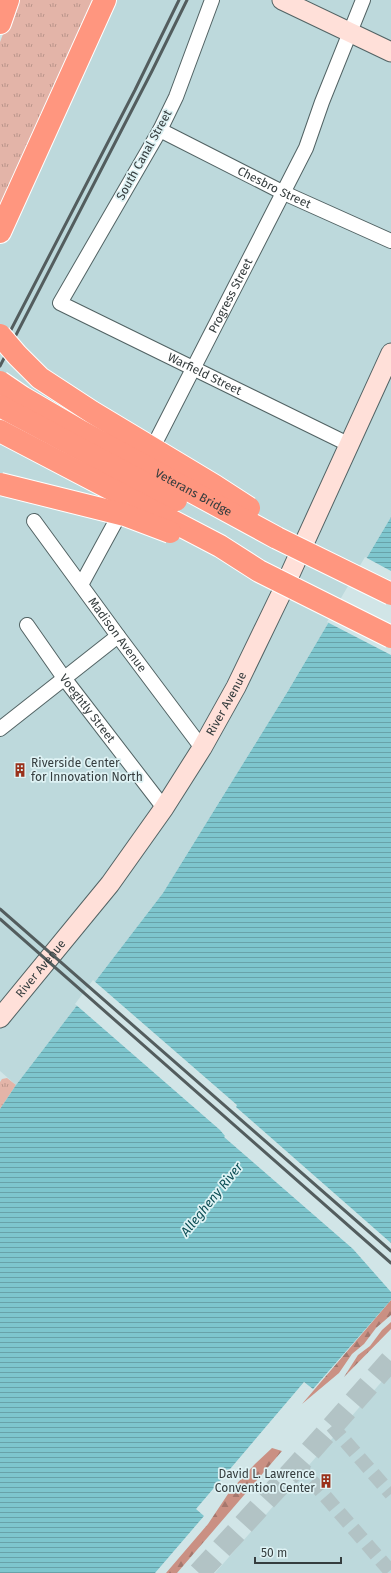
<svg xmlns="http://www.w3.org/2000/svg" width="391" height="1573" font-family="'Fira Sans',sans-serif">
	<defs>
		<pattern id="grass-tufts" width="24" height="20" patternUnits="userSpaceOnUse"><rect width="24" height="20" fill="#e3b4a8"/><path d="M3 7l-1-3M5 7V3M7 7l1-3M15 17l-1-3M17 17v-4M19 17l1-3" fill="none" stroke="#b9948a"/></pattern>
		<pattern id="forest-firs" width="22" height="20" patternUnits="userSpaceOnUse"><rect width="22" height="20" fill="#ca9083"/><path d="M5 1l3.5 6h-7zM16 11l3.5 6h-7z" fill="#a5776d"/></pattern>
		<pattern id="water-rules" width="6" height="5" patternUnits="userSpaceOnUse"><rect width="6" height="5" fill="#7ec6ce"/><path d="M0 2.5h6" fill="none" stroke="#68a2a9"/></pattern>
	</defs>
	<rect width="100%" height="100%" fill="#d1e5e7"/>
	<path fill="#bdd9dc" d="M105,0H391V517L288,691L163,893L16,1085L0,1071V232Z
		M391,1371V1573H215Z"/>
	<path fill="url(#grass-tufts)" d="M16,0H96L0,214V42Z
		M7,1078L16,1085L0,1109V1082L2,1079Z"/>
	<path fill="url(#forest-firs)" d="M391,1300V1315L376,1328L364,1344L352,1354L339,1373L302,1404Z
		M391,1322V1329L344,1377L358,1355L370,1346L382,1330Z
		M272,1448L282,1451L177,1573H166L208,1524L230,1491L255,1464Z"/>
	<path fill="url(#water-rules)" d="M391,517V1300L313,1389L304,1382L196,1509L204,1516L155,1573H0V1109L16,1085L163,893L288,691Z"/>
	<path fill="#d1e5e7" d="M365,557L391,571V655L327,622Z
		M93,980L237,1105L236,1107L391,1243V1292L353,1249L224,1137L225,1136L220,1130L75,1004Z"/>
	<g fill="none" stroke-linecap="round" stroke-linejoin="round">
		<path stroke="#b2c3c5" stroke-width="14" stroke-dasharray="14 7" stroke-linecap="butt" d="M332,1426L391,1494
			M298,1465L391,1572"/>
		<path stroke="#b2c3c5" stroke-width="22" stroke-dasharray="22 11" stroke-linecap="butt" d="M199,1573L298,1465L391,1360"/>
		<defs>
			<g id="street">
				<path id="s1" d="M212,0L176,97L160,130L60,303L350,445"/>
				<path id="s2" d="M160,130L284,193L391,241"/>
				<path id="s3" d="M149,455L306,148L322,102L363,0"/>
				<path id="s4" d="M34,521L118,636L202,748"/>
				<path d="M81,585L123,508"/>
				<path id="s5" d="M27,625L64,678L164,808"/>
				<path d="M0,729L118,636"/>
			</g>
			<g id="secondary">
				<path d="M282,0L391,52"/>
				<path id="s6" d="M0,1018L110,884L164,808L202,748L236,687L280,596L391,353"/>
			</g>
			<path id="highway" d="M0,23L8,0
				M0,232L105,0"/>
		</defs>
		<use href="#street" stroke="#526364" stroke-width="16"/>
		<use href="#secondary" stroke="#526364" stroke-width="21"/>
		<use href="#highway" stroke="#fff" stroke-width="24"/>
		<use href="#street" stroke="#fff" stroke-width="14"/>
		<use href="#secondary" stroke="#ffe0d9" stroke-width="19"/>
		<use href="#highway" stroke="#ff967f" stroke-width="22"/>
		<path stroke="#535d5e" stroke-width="3" d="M0,351L135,90L179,0
			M0,366L152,71L187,0
			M0,909L391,1251
			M0,919L391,1263"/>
		<defs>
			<g id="highway-bridge">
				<path d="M0,335L17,355L40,378L92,412L215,486L249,508"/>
				<path id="s7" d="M0,382L22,397L82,432L277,538L391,594"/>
				<path d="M0,406L176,500"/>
				<path d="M0,431L220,546L259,571L391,637"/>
				<path d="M0,484L125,515L170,532"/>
			</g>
		</defs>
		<use href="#highway-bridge" stroke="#fff" stroke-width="24" stroke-linecap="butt"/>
		<use href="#highway-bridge" stroke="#ff967f" stroke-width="22"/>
	</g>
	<defs>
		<symbol id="building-bare" viewBox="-9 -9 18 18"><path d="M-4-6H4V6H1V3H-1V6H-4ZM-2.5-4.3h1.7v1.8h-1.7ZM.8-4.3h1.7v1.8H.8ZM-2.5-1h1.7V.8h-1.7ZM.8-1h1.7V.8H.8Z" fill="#99301a" stroke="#def2f4" stroke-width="2.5" paint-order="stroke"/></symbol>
	</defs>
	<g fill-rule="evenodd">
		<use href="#building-bare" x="10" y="760" width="20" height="20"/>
		<use href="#building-bare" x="316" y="1471" width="20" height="20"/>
	</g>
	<g text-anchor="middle" stroke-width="3.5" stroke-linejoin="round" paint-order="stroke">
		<g font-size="12" fill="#353d3e" stroke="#def2f4">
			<text transform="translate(144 155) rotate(-61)" y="4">South Canal Street</text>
			<text dy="4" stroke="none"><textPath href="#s2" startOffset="128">Chesbro Street</textPath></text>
			<text dy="4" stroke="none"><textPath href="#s3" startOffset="179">Progress Street</textPath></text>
			<text dy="4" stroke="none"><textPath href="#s1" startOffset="501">Warfield Street</textPath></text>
			<text dy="4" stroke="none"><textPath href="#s7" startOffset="223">Veterans Bridge</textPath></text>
			<text dy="4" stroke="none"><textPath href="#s4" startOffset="141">Madison Avenue</textPath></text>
			<text dy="4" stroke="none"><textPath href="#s6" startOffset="388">River Avenue</textPath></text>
			<text dy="4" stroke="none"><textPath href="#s5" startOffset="103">Voeghtly Street</textPath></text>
			<text dy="4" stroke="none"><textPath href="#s6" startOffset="64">River Avenue</textPath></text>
		</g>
		<g font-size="12" fill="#353d3e" stroke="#def2f4" text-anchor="start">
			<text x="31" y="767">Riverside Center<tspan x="31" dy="14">for Innovation North</tspan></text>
			<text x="315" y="1478" text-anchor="end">David L. Lawrence<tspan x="315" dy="14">Convention Center</tspan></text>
		</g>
		<g font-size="13" font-style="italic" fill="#0b4d54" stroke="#def2f4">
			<text transform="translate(211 1199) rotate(-51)" y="5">Allegheny River</text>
		</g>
	</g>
	<path d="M255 1557v6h86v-6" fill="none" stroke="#353d3e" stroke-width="2"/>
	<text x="261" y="1557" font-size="12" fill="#353d3e" stroke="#def2f4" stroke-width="3" paint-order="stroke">50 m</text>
</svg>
